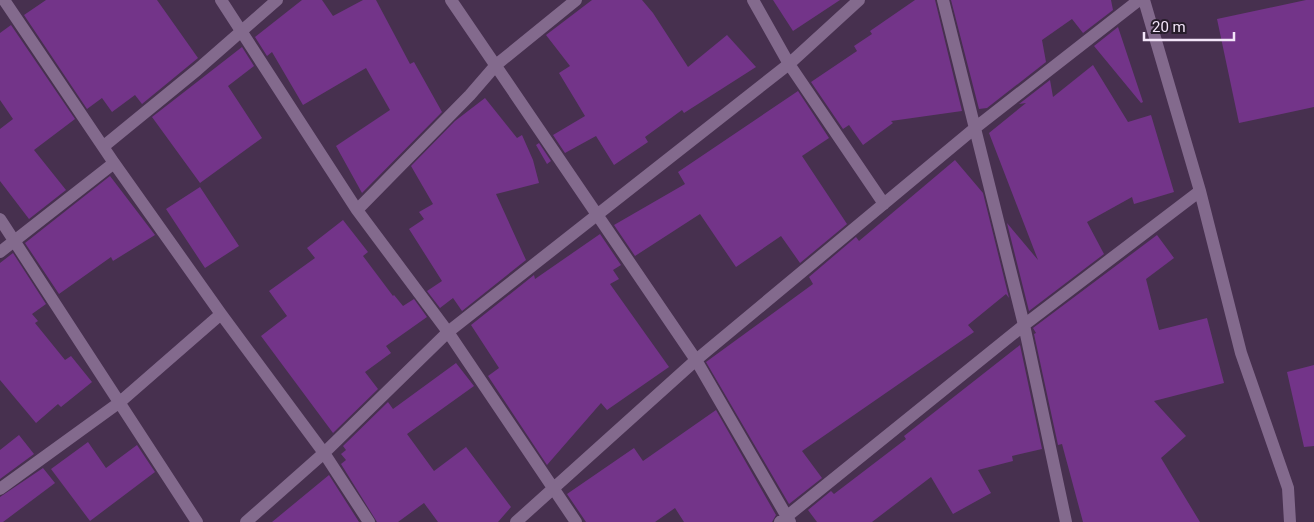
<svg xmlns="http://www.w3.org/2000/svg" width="1314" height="522" font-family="Roboto,sans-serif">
	<rect width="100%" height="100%" fill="#47304f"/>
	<path fill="#733489" d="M46,0H157L198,58L142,104L135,95L112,112L102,98L87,109L24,15Z
		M302,0H322L333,16L363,0H376L410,64L414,62L442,112L362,193L336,146L390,110L366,68L303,105L272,52L267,56L255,37Z
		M592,0H642L653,13L688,67L727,35L756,67L684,113L682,110L645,137L648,142L614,165L596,136L565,153L553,135L585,116L559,73L570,66L546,35Z
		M773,0H840L793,31Z
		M915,0H935L962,111L891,121L893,123L863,145L849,125L843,129L811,82L857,51L854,46L872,34L870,31Z
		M951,0H1111L1113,10L1083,33L1072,19L1042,40L1046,62L987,108L979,109Z
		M1306,0H1314V107L1239,123L1217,19Z
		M11,25L75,119L34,150L66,190L29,219L0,181V129L13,119L0,100V33Z
		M1118,27L1143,102L1141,103L1094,46Z
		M242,47L254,66L228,86L262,138L200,183L152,117Z
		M1093,65L1128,122L1151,115L1174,192L1134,204L1132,197L1087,222L1104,254L1029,311L1007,223L1038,260L989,133L1026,103L1019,104L1050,80L1053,97Z
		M798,91L829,138L802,156L847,224L800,263L781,236L736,267L700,214L635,256L614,225L685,184L678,172Z
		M485,98L517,138L522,135L533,160L539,183L496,194L526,260L462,311L453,298L440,308L427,291L442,281L409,229L424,219L419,212L433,204L411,166L455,121Z
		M539,143L551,161L547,164L536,145Z
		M955,160L983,193L1009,298L1006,294L968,325L974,332L802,451L822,478L789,504L706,362L813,284L809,277L856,237L859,241Z
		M110,176L155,235L113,261L111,257L59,294L25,243Z
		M200,187L239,246L205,268L166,209Z
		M343,220L368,252L363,256L393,296L394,295L403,306L414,299L427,317L386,346L391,353L365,372L378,389L333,433L261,336L287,316L269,291L315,258L307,248Z
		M600,234L621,265L613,270L619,279L610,284L669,367L607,410L601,403L547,465L488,376L499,368L471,325L534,275L535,279Z
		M1157,235L1174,258L1146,279L1159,330L1207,318L1224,383L1154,401L1186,436L1161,458L1200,522H1083L1062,444L1058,445L1034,334L1036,333L1033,328Z
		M13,253L46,304L32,314L38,321L35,323L65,360L71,356L92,382L61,407L58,404L36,423L0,380V263Z
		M1020,345L1042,449L1012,456L1013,461L978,470L991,493L953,514L931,477L872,522H817L808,510L831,491L834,494L906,439L904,436Z
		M456,363L474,386L407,434L434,471L466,447L511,507L498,522H438L424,503L398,522H377L341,464L346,460L341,454L346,450L343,446L388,402L393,409Z
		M1314,365V446L1304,447L1287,372Z
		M716,410L776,515L772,522H684L675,508L655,522H586L567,494L634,448L643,461Z
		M19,435L34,454L0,479V450Z
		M88,442L106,468L137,445L155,472L90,521L51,469Z
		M43,468L55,483L3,522H0V497Z
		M329,475L359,522H272Z"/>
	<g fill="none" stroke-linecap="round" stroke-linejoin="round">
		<path stroke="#836a8d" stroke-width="12" d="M4,0L114,163L221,314L324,453L369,522
			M221,0L357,210L448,332L576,522
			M451,0L696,360L790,522
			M753,0L789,64L884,204
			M943,0L1024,325L1066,522
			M1144,0L1200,191L1241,353L1288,488L1290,522
			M104,146L197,70L277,0
			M357,210L470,95L496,65L576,0
			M0,219L197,522
			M0,252L114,163
			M0,489L120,402L221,314
			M246,522L324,453L448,332L789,64L859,0
			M516,522L696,360L975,128L1139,0
			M780,522L1024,325L1200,191"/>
	</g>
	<path d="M1144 32v8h90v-8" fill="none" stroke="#f3e5f9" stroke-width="2.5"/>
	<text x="1152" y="32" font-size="15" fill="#f3e5f9" stroke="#271d2b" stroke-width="4" paint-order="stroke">20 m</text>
</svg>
